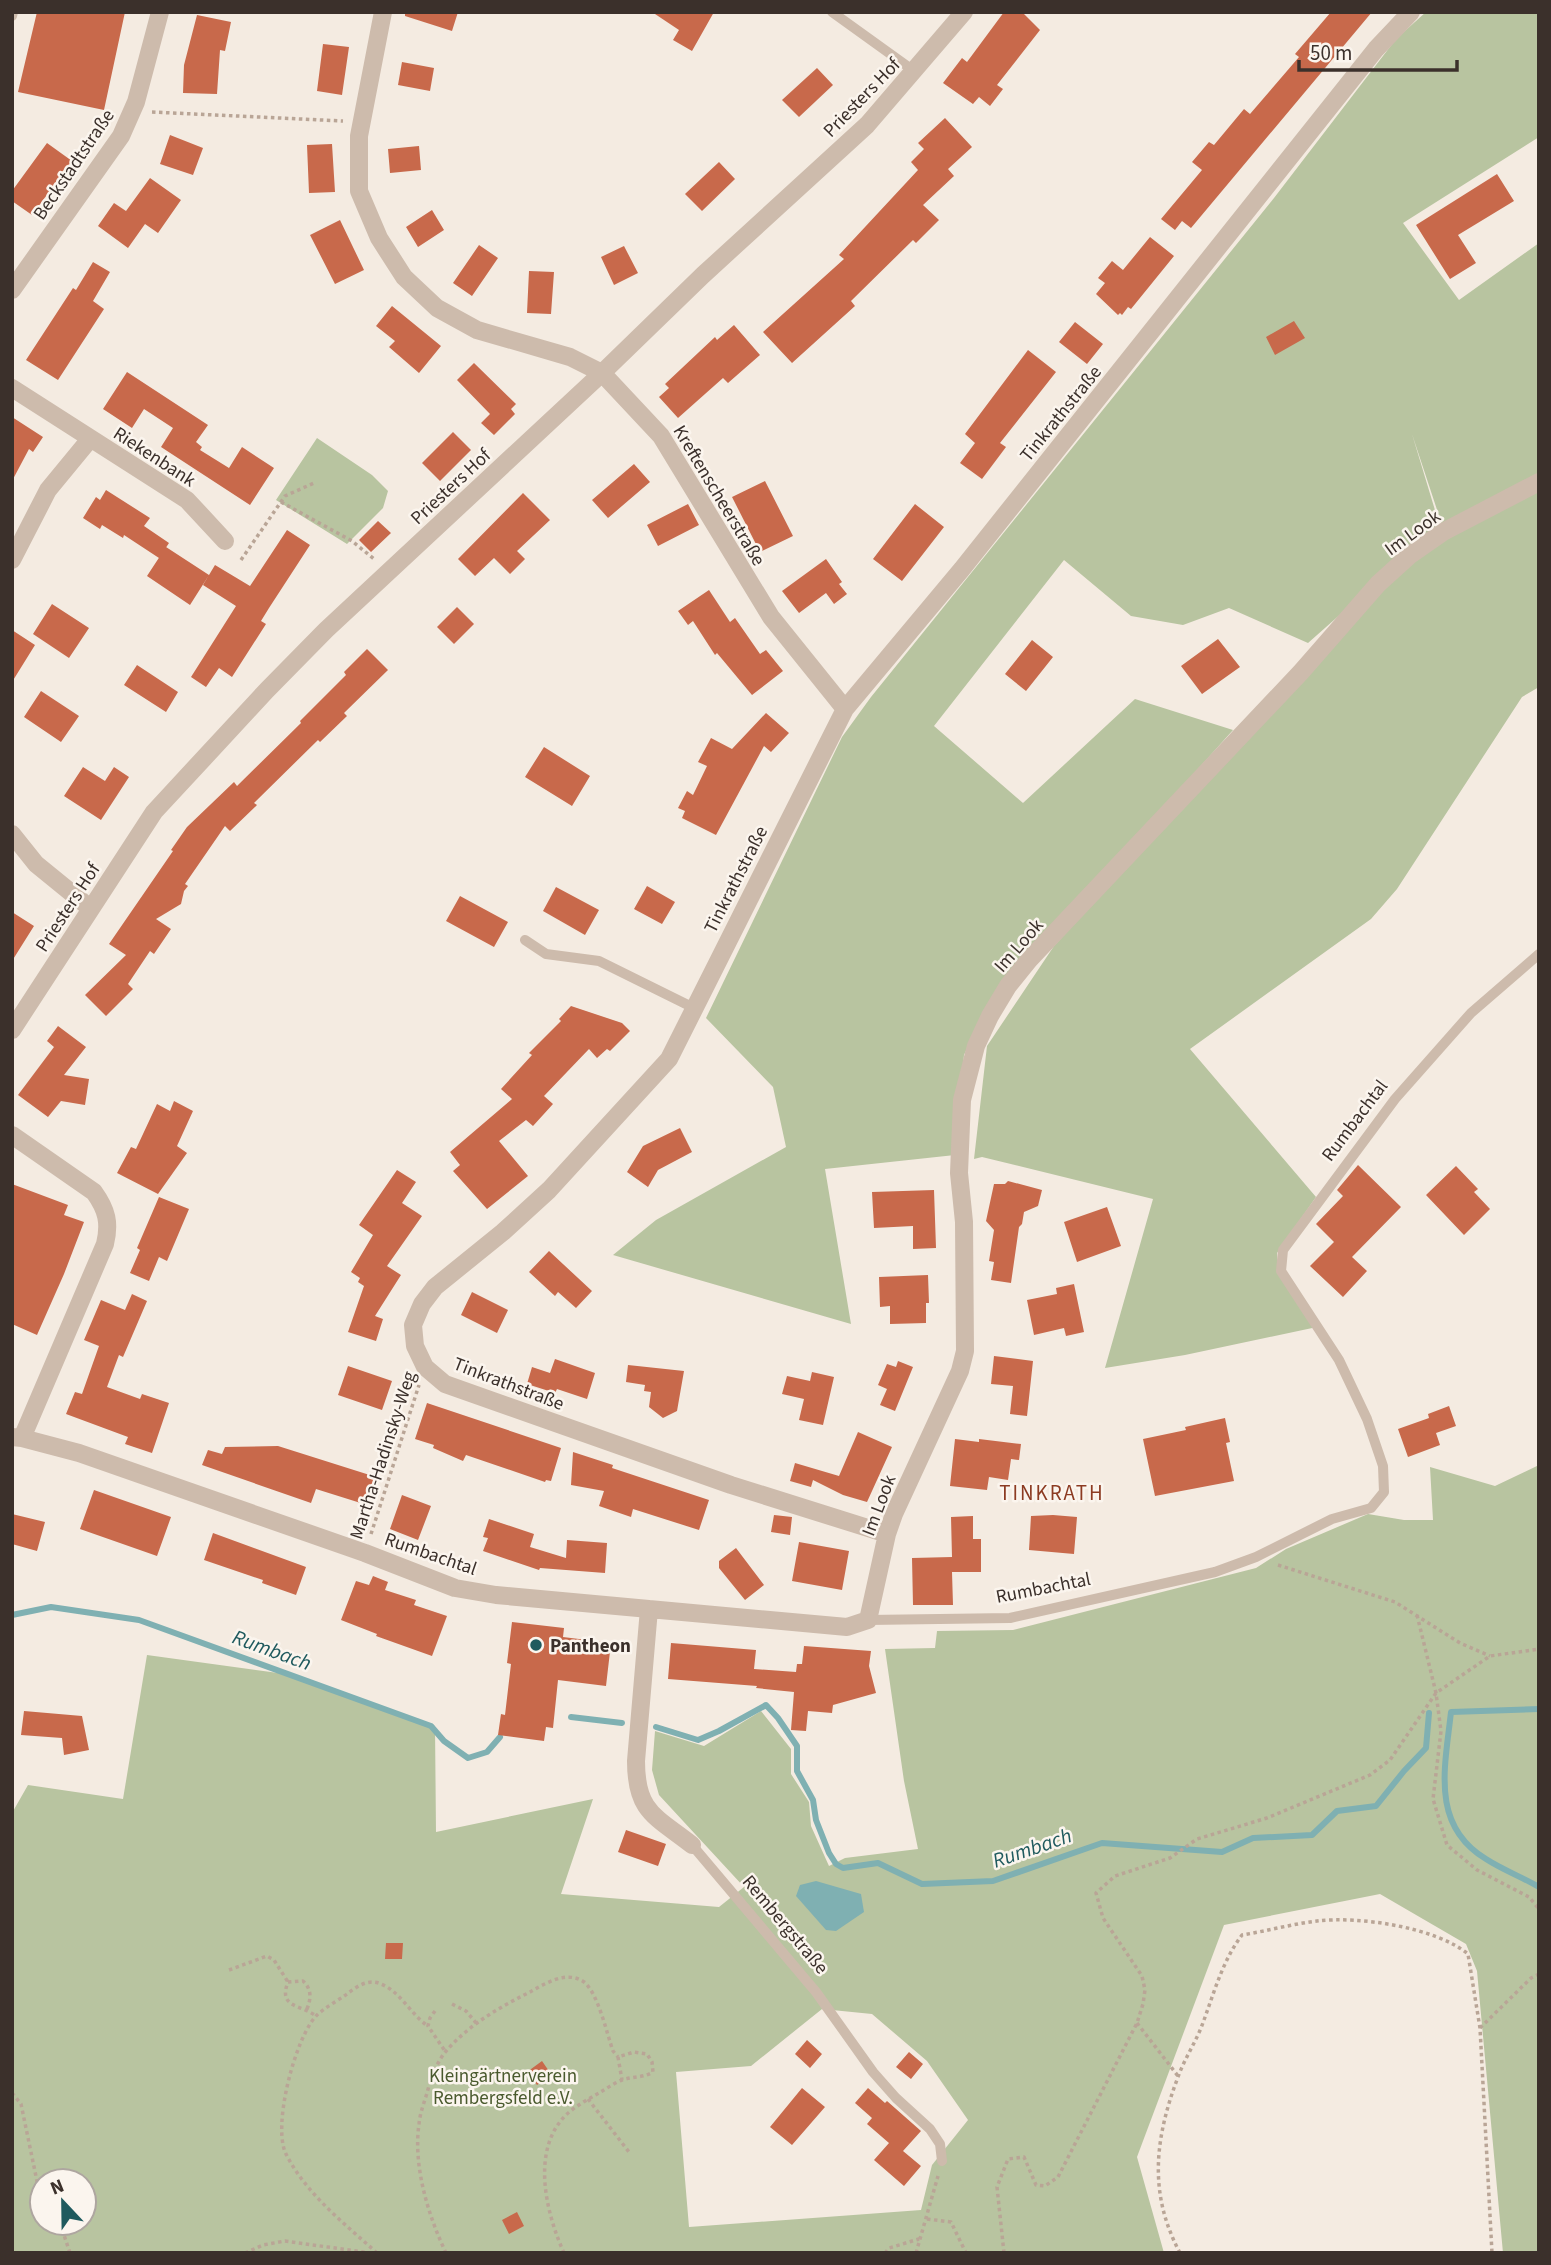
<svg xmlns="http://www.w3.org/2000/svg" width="1551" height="2265" font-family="'Source Sans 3',sans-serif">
	<rect width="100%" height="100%" fill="#f4ebe1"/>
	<path fill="#b8c4a0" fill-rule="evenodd" d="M1426,12H1539V137L1403,223L1459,300L1539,243V687L1522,697L1397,889L1371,919L1190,1049L1316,1197L1277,1253L1278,1272L1317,1327L1185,1355L1105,1368L1153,1199L982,1157L974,1159L987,1046L1054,946L1384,582L1445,534L1412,434L1441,530L1377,582L1308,643L1229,608L1183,625L1131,616L1064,560L934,726L1023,803L1135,699L1233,730L1071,911L983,1015L964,1055L955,1155L825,1169L851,1324L613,1255L656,1220L786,1147L773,1087L706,1018L842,737L871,697L1274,198L1396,39Z
		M317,438L372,475L388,491L383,508L347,544L276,500Z
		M1539,1465V2253H1503L1477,1971L1466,1944L1380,1894L1224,1925L1137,2157L1164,2253H12V1813L28,1785L123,1799L147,1655L293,1675L435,1726L436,1832L593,1799L561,1894L719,1907L744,1887L659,1795L652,1770L655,1731L704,1746L761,1711L791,1749V1774L809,1802L811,1826L829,1866L845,1858L918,1849L904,1781L885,1649L935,1648L937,1631L1013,1630L1256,1568L1286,1549L1368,1514L1404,1520H1433L1430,1467L1495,1486ZM822,2009L872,2014L927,2061L968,2120L932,2165L921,2210L689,2227L676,2072L751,2066ZM42,2181H84V2223H42Z"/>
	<path fill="#7fb0b2" d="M816,1881L861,1894L864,1912L836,1931L826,1930L796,1896L800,1885Z"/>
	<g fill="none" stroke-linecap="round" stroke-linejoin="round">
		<path stroke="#7fb0b2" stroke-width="6" d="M12,1615L51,1607L139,1620L431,1726L444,1741L468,1758L487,1752L500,1737
			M1539,1709L1451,1712C1445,1767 1430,1825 1486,1859C1503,1870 1522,1877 1539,1887
			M571,1717L622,1723
			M656,1727L698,1740L719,1731L766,1705L778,1718L797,1746V1771L813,1800L816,1820L829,1853L836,1864L843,1868L878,1863L922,1884L993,1881L1102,1843L1222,1852L1253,1838L1312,1835L1337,1811L1376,1806L1404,1771L1426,1748L1429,1713"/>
	</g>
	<path fill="#c8694b" d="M37,12H125L104,110L18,92Z
		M405,12H458L452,31L405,16Z
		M652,12H714L692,51L673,40L679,30Z
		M1004,12H1022L1040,30L997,85L1003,89L990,106L979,97L973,104L943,83L962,58L967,62Z
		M1331,12H1372L1191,228L1182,221L1175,230L1161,219L1202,170L1192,162L1209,142L1214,145L1244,109L1250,114L1299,57L1295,54Z
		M197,15L231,22L225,51L220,50L217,94L183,93L184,65Z
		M323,44L349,47L342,95L317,91Z
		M402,62L434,68L430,91L398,85Z
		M817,68L833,85L799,117L782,100Z
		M945,118L972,147L948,169L954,176L923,205L939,220L916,243L913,240L851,301L855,306L792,363L763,332L844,259L839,255L918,170L911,162L924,149L918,143Z
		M170,135L203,148L193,175L160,164Z
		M47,143L72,161L32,215L12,201V191Z
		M332,144L335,192L309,193L307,145Z
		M419,146L421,170L390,173L388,149Z
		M719,162L735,179L702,211L685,194Z
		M1497,174L1514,201L1458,235L1476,263L1450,279L1416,225Z
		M150,178L181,200L158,233L145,224L128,248L98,226L114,203L126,211Z
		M432,210L444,230L418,247L406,227Z
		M340,220L364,270L335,284L310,235Z
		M1150,237L1174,256L1131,309L1128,307L1122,315L1120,313L1118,315L1096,294L1105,283L1098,278L1112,261L1123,270Z
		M479,245L498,258L472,296L453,283Z
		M624,246L638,273L614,285L601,257Z
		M93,262L110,272L93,301L104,309L58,380L26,360L73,288L76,290Z
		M529,271L554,272L551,314L527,313Z
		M392,306L441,346L419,373L389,347L395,341L376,326Z
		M1294,321L1305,338L1275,355L1266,337Z
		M1075,322L1103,344L1087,364L1059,342Z
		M734,325L760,355L728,383L723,378L678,418L659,397L669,388L665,384L715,337L717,340Z
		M1028,350L1056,372L1000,443L1006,447L982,479L960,463L975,443L965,434Z
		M474,363L516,404L511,409L515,414L494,435L481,423L490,414L457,380Z
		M127,372L208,425L196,442L202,447L200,450L229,468L242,447L274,468L250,505L161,447L173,428L144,409L132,428L103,409Z
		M12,417L43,437L33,452L29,449L12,481Z
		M453,432L471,450L440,481L422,463Z
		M634,464L650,482L608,518L592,500Z
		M765,481L793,536L760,552L732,497Z
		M106,490L150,518L144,526L169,543L159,558L124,535L123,538L102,525L100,529L83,518L96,497L100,500Z
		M523,493L550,520L517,551L525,559L510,574L494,558L475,576L458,559Z
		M688,504L699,525L658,546L647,525Z
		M915,504L944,527L902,581L873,559Z
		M378,521L391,533L371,552L359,540Z
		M287,530L310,545L269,608L261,621L266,624L232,677L219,668L206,687L191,677L236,606L203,585L215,565L250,586Z
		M166,547L209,575L190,605L147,576Z
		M826,559L842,582L839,584L847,594L834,604L826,593L799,613L782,591Z
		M709,590L730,622L735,618L760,654L766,650L783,671L752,695L717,653L715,655L693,621L688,625L678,611Z
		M52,604L89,628L69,658L33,634Z
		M457,607L474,624L454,644L437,627Z
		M12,630L35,645L12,682Z
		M1218,639L1240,667L1202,694L1181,666Z
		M1032,640L1053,657L1026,691L1005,674Z
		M367,649L388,670L344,713L347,716L320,742L318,740L254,803L257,805L230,831L225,826L185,884L188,886L184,891L181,904L156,919L171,929L154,954L150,951L128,984L133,989L106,1016L85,995L126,955L109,944L173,851L171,850L187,827L234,782L237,786L301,723L300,721L346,675L344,672Z
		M137,665L178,692L166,712L124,685Z
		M41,691L79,716L61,742L24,717Z
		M766,713L789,733L771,752L764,746L716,835L682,818L685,811L678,808L687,791L693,795L707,766L698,762L711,738L732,749Z
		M544,747L590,776L572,806L525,777Z
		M83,767L105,781L114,767L129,777L101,820L64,796Z
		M647,886L675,902L662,924L634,909Z
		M556,887L599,910L585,935L543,911Z
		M460,896L508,922L494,947L446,921Z
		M12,912L34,926L12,961Z
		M571,1006L622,1023L630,1031L610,1051L607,1049L597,1058L589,1049L544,1096L553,1104L533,1126L526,1120L499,1141L528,1176L487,1209L453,1171L460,1165L450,1152L512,1099L501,1089L532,1055L529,1053L561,1021L559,1019Z
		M58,1026L86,1047L64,1075L89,1079L85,1105L61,1101L48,1117L18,1095L54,1047L47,1041Z
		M174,1101L193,1111L177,1146L187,1153L158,1194L117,1173L131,1147L136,1149L157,1104L170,1111Z
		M680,1128L692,1152L658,1170L648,1187L627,1172L643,1146Z
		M1358,1165L1401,1207L1352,1257L1367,1271L1343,1297L1310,1266L1334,1242L1316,1224L1343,1196L1337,1190Z
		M1456,1166L1478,1189L1474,1192L1490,1209L1464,1235L1426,1195Z
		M397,1170L416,1182L402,1203L422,1216L387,1266L401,1275L375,1316L383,1319L376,1341L348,1332L364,1286L358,1282L360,1278L351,1272L373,1235L359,1225Z
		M1008,1181L1042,1190L1038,1206L1024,1212L1022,1224L1019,1227L1011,1283L991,1280L994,1262L989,1261L994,1230L986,1221L994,1184H1005Z
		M12,1184L68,1205L64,1215L84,1222L64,1274L37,1335L12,1324Z
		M934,1190L936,1248L913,1249V1226L874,1228L872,1192Z
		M159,1197L189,1209L167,1261L159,1257L149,1281L130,1273L140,1250L137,1248Z
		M1107,1207L1121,1246L1077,1262L1064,1222Z
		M549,1251L592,1291L576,1308L558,1292L555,1296L529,1272Z
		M928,1275L929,1303H926V1323L890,1324V1306L880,1307L879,1277Z
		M1074,1284L1084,1332L1066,1336L1064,1328L1034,1335L1027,1300L1057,1294L1056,1288Z
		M472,1292L508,1310L497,1333L461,1315Z
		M132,1294L147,1301L123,1357L119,1355L107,1387L140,1399L142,1394L169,1403L152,1453L125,1444L128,1437L66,1414L75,1392L82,1394L99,1346L84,1340L101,1300L125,1310Z
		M994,1356L1033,1361L1027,1416L1010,1414L1013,1386L991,1384Z
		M555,1359L595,1373L587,1399L557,1389L555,1393L527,1384L532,1367L550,1373Z
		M898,1361L913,1367L895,1411L880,1405L887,1389L878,1385L887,1364L896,1367Z
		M628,1365L684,1371L677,1411L663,1418L649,1407L651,1392L644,1391L645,1385L626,1382Z
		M348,1366L392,1381L382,1410L338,1395Z
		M812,1372L834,1377L823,1425L799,1420L804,1399L782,1394L787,1376L810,1381Z
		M427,1403L561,1448L551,1481L546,1480L545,1482L466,1455L463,1461L433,1448L434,1445L415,1439Z
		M1449,1406L1456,1426L1436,1433L1440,1445L1408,1457L1398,1429L1429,1418L1428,1414Z
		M1225,1418L1230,1442L1226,1443L1234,1481L1155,1496L1143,1439L1186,1430L1185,1427Z
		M858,1432L892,1447L867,1502L843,1495L813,1480L811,1487L790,1481L795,1463L839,1476Z
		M955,1439L979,1442V1439L1021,1444L1019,1460L1011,1459L1008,1480L989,1477L987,1490L950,1486Z
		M278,1446L376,1477L367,1505L316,1489L311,1503L202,1465L208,1450L222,1454L225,1447Z
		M573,1452L613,1465L612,1468L709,1500L699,1530L633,1509L631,1517L599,1506L604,1491L571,1485Z
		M94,1490L171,1517L157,1556L80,1529Z
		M402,1495L431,1506L418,1540L390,1529Z
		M12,1514L45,1522L37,1551L12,1544Z
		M774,1515L792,1517L790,1535L771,1532Z
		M1053,1515L1077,1517L1074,1554L1029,1550L1031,1516Z
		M973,1516V1539H981V1572H952L953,1605H913L912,1558L952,1557L951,1517Z
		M489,1519L534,1534L530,1547L566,1558L567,1540L607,1543L605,1573L540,1568L539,1570L483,1551L488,1538L483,1537Z
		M213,1533L306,1567L296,1595L262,1583L263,1580L204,1560Z
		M799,1542L849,1551L842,1590L792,1581Z
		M736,1548L764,1585L745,1600L719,1568V1561Z
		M373,1576L388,1582L385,1590L416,1600L414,1605L447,1616L432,1656L376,1636L377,1634L341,1620L356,1581L369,1585Z
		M512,1622L564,1628L563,1637L611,1643L606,1686L558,1680L553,1728L546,1727L544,1741L498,1735L501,1714L505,1715L511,1664L507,1663Z
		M671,1643L756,1650L754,1669L796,1672L797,1664H802L804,1646L871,1651L869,1666L876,1693L833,1705L832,1713L808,1711L806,1731L791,1730L794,1692L756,1688L757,1686L668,1679Z
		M24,1711L82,1716L89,1750L64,1755L62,1738L21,1735Z
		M626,1830L666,1844L658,1866L618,1852Z
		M386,1943H403L402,1959H385Z
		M807,2040L822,2054L810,2068L795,2054Z
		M909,2052L923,2064L911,2079L896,2067Z
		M542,2061L551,2074L537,2085L527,2072Z
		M802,2088L825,2107L792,2145L770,2127Z
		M868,2088L885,2103L887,2101L921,2131L903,2151L921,2166L904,2186L874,2160L889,2143L867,2124L872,2118L855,2103Z
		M517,2212L524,2226L509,2234L502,2220Z"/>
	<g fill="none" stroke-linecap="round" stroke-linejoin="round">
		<path stroke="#b9a596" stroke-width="3.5" stroke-dasharray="3.5 3.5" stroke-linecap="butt" d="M152,112L343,121
			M281,502L352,541L374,559
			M241,560L285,496L314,483
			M371,1534L419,1385
			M1278,1565L1395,1602L1460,1643L1490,1656
			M1417,1615L1436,1693L1441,1731L1433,1799L1447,1845L1477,1870L1529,1897L1539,1909
			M229,1970L267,1956L274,1960L288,1982
			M452,2004L466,2011L477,2024
			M307,2009C311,1999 312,1989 303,1981L288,1982C278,2008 300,2004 316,2016
			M435,2011L430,2018L428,2026L445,2051
			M1137,2023L1178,2076
			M1480,2028L1531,1978L1539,1974
			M12,2093L21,2104L38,2186L42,2193
			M588,2099L629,2152
			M927,2219L951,2222L966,2253
			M60,2223L70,2253
			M245,2253L263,2245L285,2241L370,2253
			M377,2253C345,2224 306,2194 286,2154C272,2126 295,2039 316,2016C324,2008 337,2001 347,1994C356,1987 368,1978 381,1984C401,1992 411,2015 428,2026
			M446,2253C428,2215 413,2166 419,2124C420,2113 424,2103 427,2093C431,2078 437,2061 447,2050C470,2024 500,2007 530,1992C546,1983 567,1970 584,1982C598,1993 607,2034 613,2051L618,2057
			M564,2253C546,2213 530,2149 567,2114C576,2106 588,2099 599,2093C606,2089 614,2083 622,2080C634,2076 643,2078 653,2072L652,2062L647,2054L634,2052L618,2057L622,2080
			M885,2253L889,2248L919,2239
			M916,2253L938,2176
			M1004,2253L997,2187L1008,2159L1024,2157L1036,2185L1045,2186L1058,2177L1137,2023L1143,2004L1145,1990L1142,1976L1103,1918L1096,1893L1115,1876L1170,1858L1197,1839L1267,1818L1370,1775L1390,1760L1436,1693L1490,1656L1539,1649
			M1180,2253C1148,2193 1155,2138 1178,2077C1184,2060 1194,2045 1201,2028C1213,1997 1221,1963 1242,1935C1267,1931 1292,1924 1317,1921C1359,1916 1435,1927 1468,1954L1480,2028L1492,2253"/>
		<path stroke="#cdbbac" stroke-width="10" d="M832,12L914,71
			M12,16L13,12
			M525,940L546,954L599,961L694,1008
			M868,1620L1010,1618L1215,1572L1256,1557L1332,1519L1371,1508L1384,1492L1383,1466L1367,1419L1339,1360L1281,1271L1283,1250L1395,1099L1471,1013L1539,954
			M692,1845L816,1992L873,2072L896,2098L930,2129L940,2144L942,2161"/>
		<path stroke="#cdbbac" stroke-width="18" d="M383,12L359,136V191L379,238L404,277L437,308L477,330L570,357L602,373L661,436L771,617L845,709
			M12,290L121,136L136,102L160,12
			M12,388L187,500L225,541
			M12,560L48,490L90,439
			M12,834L36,864L90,908
			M12,1030L154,812L267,690L326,630L602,373L703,275L867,125L964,12
			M12,1135L94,1192C107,1210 110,1223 105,1244L22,1438
			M12,1437L22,1438L79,1453L365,1553L455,1588L496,1595L847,1627L868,1620L887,1534L894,1514L960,1371L965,1351L964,1222L959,1173L962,1100L976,1046L990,1016L1008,986L1029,960L1301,672L1378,584L1410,555L1443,532L1539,482
			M887,1534L731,1485L445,1384L425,1367L415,1346L413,1325L422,1304L435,1287L503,1232L549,1190L669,1059L845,709L962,569L1376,49L1411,12
			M649,1609L636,1761C636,1812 655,1816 692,1845"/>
	</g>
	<circle fill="#1f5a5e" stroke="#fbf5ee" stroke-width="2.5" cx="536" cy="1645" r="7"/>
	<g text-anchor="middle" stroke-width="5" stroke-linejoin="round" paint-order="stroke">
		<g font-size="19" fill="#3b302b" stroke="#fbf5ee">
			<text transform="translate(861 97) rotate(-46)" y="7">Priesters Hof</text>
			<text transform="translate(73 164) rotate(-56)" y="7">Beckstadtstraße</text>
			<text transform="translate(1060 413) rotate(-51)" y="7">Tinkrathstraße</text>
			<text transform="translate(155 456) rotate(33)" y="7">Riekenbank</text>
			<text transform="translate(450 486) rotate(-43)" y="7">Priesters Hof</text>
			<text transform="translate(720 495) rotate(59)" y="7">Kreftenscheerstraße</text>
			<text transform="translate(1412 532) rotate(-36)" y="7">Im Look</text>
			<text transform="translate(735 879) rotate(-63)" y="7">Tinkrathstraße</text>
			<text transform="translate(67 907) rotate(-57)" y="7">Priesters Hof</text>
			<text transform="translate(1018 945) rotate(-49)" y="7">Im Look</text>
			<text transform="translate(1354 1120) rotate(-53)" y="7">Rumbachtal</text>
			<text transform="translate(509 1383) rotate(21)" y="7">Tinkrathstraße</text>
			<text transform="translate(382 1455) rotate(-72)" y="7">Martha-Hadinsky-Weg</text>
			<text transform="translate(878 1505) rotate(-69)" y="7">Im Look</text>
			<text transform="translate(431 1553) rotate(19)" y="7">Rumbachtal</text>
			<text transform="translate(1043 1587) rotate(-11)" y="7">Rumbachtal</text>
			<text transform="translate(786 1924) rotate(50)" y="7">Rembergstraße</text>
		</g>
		<g font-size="19" font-weight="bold" fill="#3b302b" stroke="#fbf5ee" text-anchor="start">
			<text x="550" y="1652">Pantheon</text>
		</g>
		<g font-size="19" fill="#4a5a2e" stroke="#fbf5ee">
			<text x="503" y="2082">Kleingärtnerverein<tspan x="503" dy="22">Rembergsfeld e.V.</tspan></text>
		</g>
		<g font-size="21" letter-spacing="2" fill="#8c3b22" stroke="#fbf5ee">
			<text x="1052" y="1500">TINKRATH</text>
		</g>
		<g font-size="21" font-style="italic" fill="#1f5a5e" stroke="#fbf5ee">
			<text transform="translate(272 1650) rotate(20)" y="7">Rumbach</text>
			<text transform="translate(1032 1848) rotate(-19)" y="7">Rumbach</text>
		</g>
	</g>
	<rect width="1551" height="2265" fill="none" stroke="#3b302b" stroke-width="28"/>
	<g transform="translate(63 2202) rotate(338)"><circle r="33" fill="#fbf5ee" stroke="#aea6a0" stroke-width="2"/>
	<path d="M0-5L12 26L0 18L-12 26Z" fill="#1f5a5e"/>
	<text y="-10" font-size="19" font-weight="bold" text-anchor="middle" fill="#3b302b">N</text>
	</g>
	<path d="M1299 60v10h158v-10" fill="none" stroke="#3b302b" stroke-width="3.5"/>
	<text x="1310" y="60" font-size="21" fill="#3b302b" stroke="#fbf5ee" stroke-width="5" paint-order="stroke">50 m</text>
</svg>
